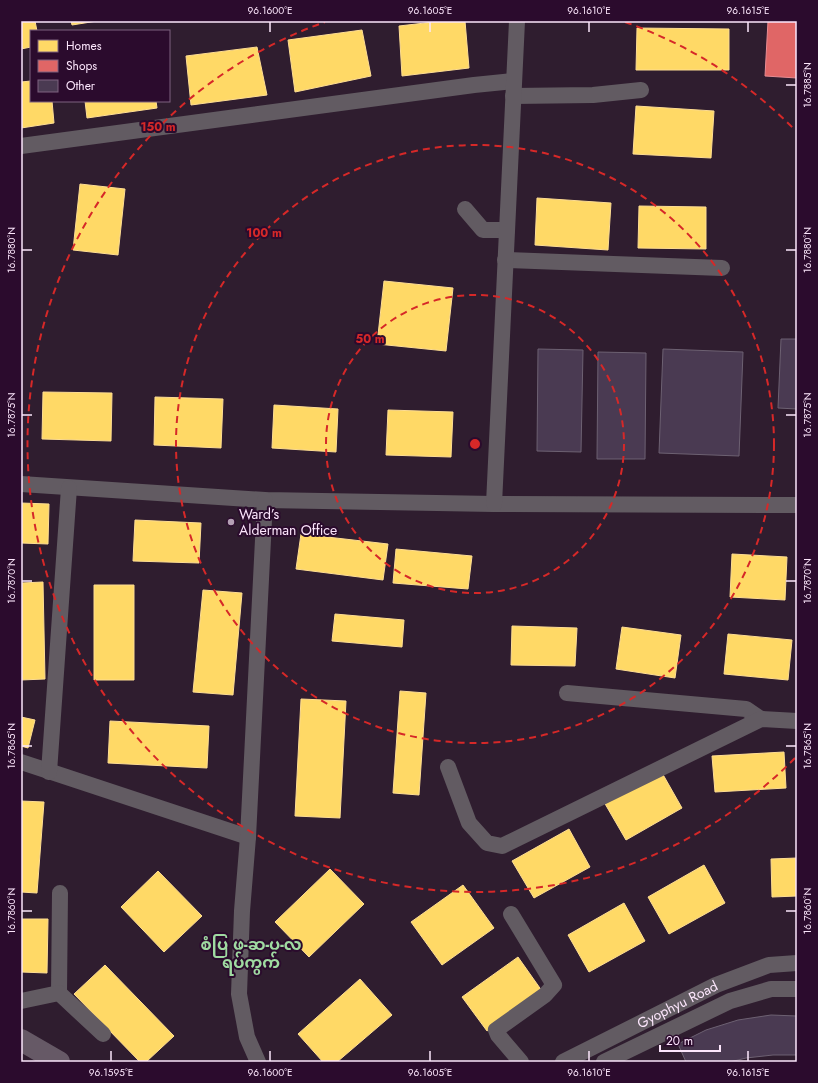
<svg xmlns="http://www.w3.org/2000/svg" width="818" height="1083" font-family="Jost,'Noto Sans Myanmar',sans-serif">
	<rect width="100%" height="100%" fill="#2f1d2f"/>
	<path fill="#ffd966" stroke="#fedd93" d="M21,21H35L37,31H31V47L21,49Z
		M71,21H97L72,25Z
		M442,21H465L469,68L402,76L399,26Z
		M637,28L729,29V70H636Z
		M362,30L371,76L295,92L288,40Z
		M257,47L267,95L191,105L186,56Z
		M31,81V101H52L54,123L21,128V82Z
		M85,101H156L157,108L87,118Z
		M636,106L714,111L711,158L633,154Z
		M80,184L125,189L118,255L73,250Z
		M537,198L611,203L608,250L535,245Z
		M639,206L706,207V249L638,248Z
		M384,281L453,288L446,351L377,344Z
		M43,392L112,393L111,441L42,439Z
		M155,397L223,399L221,448L154,445Z
		M274,405L338,409L336,452L272,448Z
		M388,410L453,412L451,457L386,455Z
		M21,503L49,504L48,544L21,543Z
		M135,520L201,523L199,563L133,561Z
		M301,534L388,544L383,580L296,569Z
		M396,549L472,556L468,589L393,583Z
		M732,554L787,557L785,600L730,597Z
		M43,582L45,679L21,680V583Z
		M94,585H134V680H94Z
		M203,590L242,593L233,695L193,692Z
		M335,614L404,620L402,647L332,641Z
		M512,626L577,628L575,666L511,665Z
		M622,627L681,635L675,678L616,669Z
		M728,634L792,640L788,680L724,674Z
		M400,691L426,693L419,795L393,793Z
		M301,699L346,701L340,818L295,816Z
		M21,717L35,720L28,748L21,746Z
		M110,721L209,726L207,768L108,763Z
		M784,752L786,788L715,792L712,756Z
		M661,771L682,808L626,840L604,802Z
		M21,801L44,802L37,893L21,892Z
		M569,829L590,867L534,898L512,861Z
		M797,858V896L772,897L771,859Z
		M704,865L725,903L669,934L648,897Z
		M330,869L364,904L309,957L275,922Z
		M158,871L202,916L164,952L121,907Z
		M463,885L494,928L442,965L411,922Z
		M624,903L645,941L589,972L568,935Z
		M21,919H48L47,973L21,972Z
		M518,957L542,991L487,1031L462,997Z
		M105,965L174,1036L146,1062H140L74,994Z
		M360,979L392,1015L337,1062H323L298,1034Z"/>
	<path fill="#e06666" stroke="#e88c93" d="M768,21H797V78L765,76Z"/>
	<path fill="#4a3a52" stroke="#6d6172" d="M781,339H797V409L778,408Z
		M538,349L583,350L581,452L537,451Z
		M663,349L743,352L739,456L659,453Z
		M598,352L646,353L645,459H597Z
		M771,1015L797,1016V1055H773L746,1058L730,1062H686L678,1044L706,1030L738,1020Z"/>
	<g fill="none" stroke-linecap="round" stroke-linejoin="round">
		<g stroke="#625b62" stroke-width="16">
			<path d="M513,96L593,95L641,90"/>
			<path d="M21,146L474,85L514,81"/>
			<path d="M465,209L483,230H507"/>
			<path d="M505,260L722,268"/>
			<path d="M21,484L265,500L494,504L797,505"/>
			<path d="M494,504L517,21"/>
			<path d="M567,693L746,709L761,719"/>
			<path d="M21,762L248,837"/>
			<path d="M448,767L469,823L487,843L502,846L761,719L797,721"/>
			<path d="M49,772L69,488"/>
			<path d="M511,914L554,985L545,995L496,1030L498,1035L521,1062"/>
			<path d="M59,993L60,893"/>
			<path d="M21,1001L59,993L103,1034"/>
			<path d="M258,1062L247,1037L239,994L242,911L248,837L265,500"/>
			<path id="s1" d="M563,1062L716,985L769,965L797,963"/>
			<path d="M604,1062L730,1001L771,989H797"/>
		</g>
		<path stroke="#665966" stroke-width="22" d="M21,1040L59,1062"/>
	</g>
	<path fill="none" stroke="#fce6fc" stroke-width="1.5" d="M270,22V32M430,22V32M589,22V32M748,22V32M786,85H796M22,250H32M786,250H796M22,415H32M786,415H796M22,581H32M786,581H796M22,746H32M786,746H796M22,911H32M786,911H796M111,1051V1061M270,1051V1061M430,1051V1061M589,1051V1061M748,1051V1061"/>
	<g fill="none" stroke="#d62828" stroke-width="2" stroke-dasharray="7 5">
		<circle cx="475" cy="444" r="149"/>
		<circle cx="475" cy="444" r="299"/>
		<path d="M795 758A448 448 0 1 1 325 22M625 22A448 448 0 0 1 795 130"/>
	</g>
	<circle fill="#b4a0b4" stroke="#2b0b2d" stroke-width="1.5" cx="231" cy="522" r="4"/>
	<g text-anchor="middle" stroke-width="4" stroke-linejoin="round" paint-order="stroke">
		<g font-size="14" fill="#fce6fc" stroke="#2b0b2d" text-anchor="start">
			<text x="239" y="519">Ward’s<tspan x="239" dy="16">Alderman Office</tspan></text>
		</g>
		<g font-size="14" fill="#fce6fc" stroke="#2b0b2d">
			<text dy="5" stroke="none"><textPath href="#s1" startOffset="128">Gyophyu Road</textPath></text>
		</g>
		<g font-size="16" font-weight="bold" fill="#9fdaa1" stroke="#2b0b2d">
			<text x="251" y="950">စံပြ ဖ-ဆ-ပ-လ<tspan x="251" dy="18">ရပ်ကွက်</tspan></text>
		</g>
	</g>
	<circle cx="475" cy="444" r="6" fill="#d62828" stroke="#2b0b2d" stroke-width="2"/>
	<g font-size="12" text-anchor="middle" font-weight="bold" fill="#d62828" stroke="#2b0b2d" stroke-width="4" stroke-linejoin="round" paint-order="stroke">
		<text x="158" y="131">150 m</text>
		<text x="264" y="237">100 m</text>
		<text x="370" y="343">50 m</text>
	</g>
	<rect width="818" height="1083" fill="none" stroke="#2b0b2d" stroke-width="44"/>
	<rect x="30" y="30" width="140" height="72" fill="#2b0b2d" stroke="#7f6380"/>
	<rect x="38" y="40" width="20" height="12" fill="#ffd966" stroke="#7f6380"/>
	<text x="66" y="50" font-size="12" fill="#fce6fc">Homes</text>
	<rect x="38" y="60" width="20" height="12" fill="#e06666" stroke="#7f6380"/>
	<text x="66" y="70" font-size="12" fill="#fce6fc">Shops</text>
	<rect x="38" y="80" width="20" height="12" fill="#4a3a52" stroke="#7f6380"/>
	<text x="66" y="90" font-size="12" fill="#fce6fc">Other</text>
	<path d="M660 1045v6h60v-6" fill="none" stroke="#fce6fc" stroke-width="2"/>
	<text x="666" y="1045" font-size="12" fill="#fce6fc" stroke="#2b0b2d" stroke-width="3" paint-order="stroke">20 m</text>
	<rect x="22" y="22" width="774" height="1039" fill="none" stroke="#fce6fc" stroke-width="1.5"/>
	<g font-size="10" text-anchor="middle" fill="#fce6fc">
		<text x="270" y="14">96.1600°E</text>
		<text x="430" y="14">96.1605°E</text>
		<text x="589" y="14">96.1610°E</text>
		<text x="748" y="14">96.1615°E</text>
		<text transform="translate(807 85) rotate(-90)" y="4">16.7885°N</text>
		<text transform="translate(11 250) rotate(-90)" y="4">16.7880°N</text>
		<text transform="translate(807 250) rotate(-90)" y="4">16.7880°N</text>
		<text transform="translate(11 415) rotate(-90)" y="4">16.7875°N</text>
		<text transform="translate(807 415) rotate(-90)" y="4">16.7875°N</text>
		<text transform="translate(11 581) rotate(-90)" y="4">16.7870°N</text>
		<text transform="translate(807 581) rotate(-90)" y="4">16.7870°N</text>
		<text transform="translate(11 746) rotate(-90)" y="4">16.7865°N</text>
		<text transform="translate(807 746) rotate(-90)" y="4">16.7865°N</text>
		<text transform="translate(11 911) rotate(-90)" y="4">16.7860°N</text>
		<text transform="translate(807 911) rotate(-90)" y="4">16.7860°N</text>
		<text x="111" y="1076">96.1595°E</text>
		<text x="270" y="1076">96.1600°E</text>
		<text x="430" y="1076">96.1605°E</text>
		<text x="589" y="1076">96.1610°E</text>
		<text x="748" y="1076">96.1615°E</text>
	</g>
</svg>
